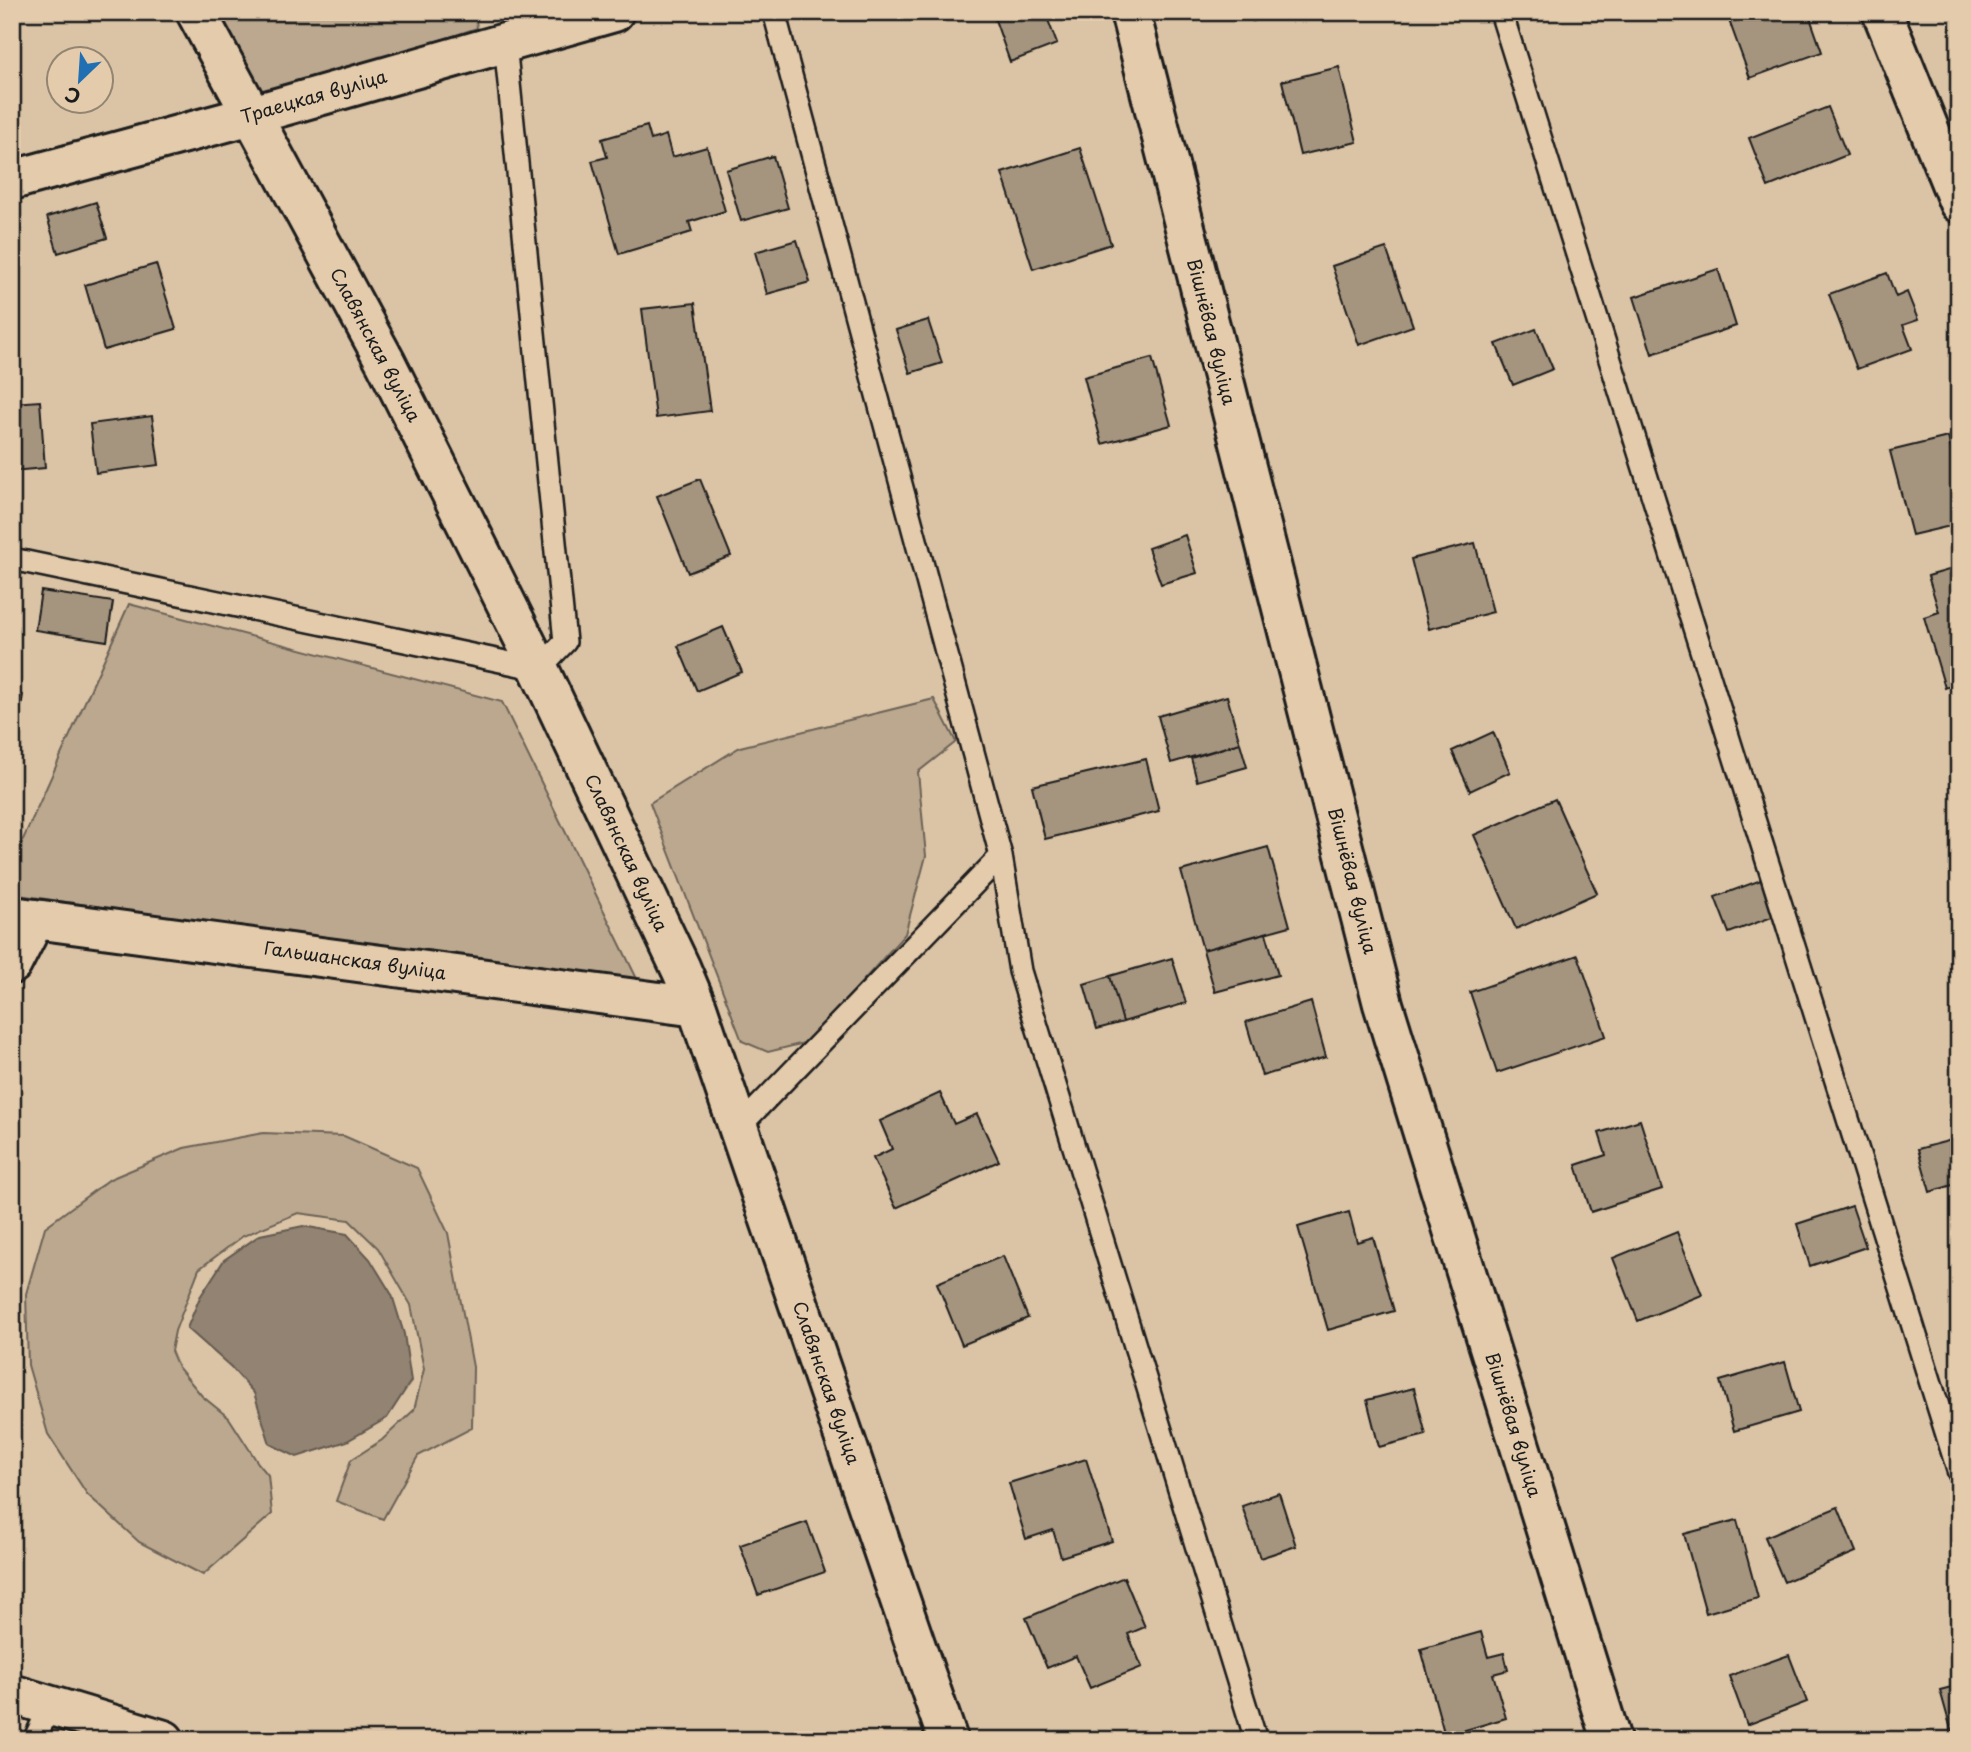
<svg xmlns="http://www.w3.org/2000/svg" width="1971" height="1752" font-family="'Playpen Sans',sans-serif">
	<rect width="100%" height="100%" fill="#dbc4a6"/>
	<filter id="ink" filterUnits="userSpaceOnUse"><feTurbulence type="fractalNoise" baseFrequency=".0143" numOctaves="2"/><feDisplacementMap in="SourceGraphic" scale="14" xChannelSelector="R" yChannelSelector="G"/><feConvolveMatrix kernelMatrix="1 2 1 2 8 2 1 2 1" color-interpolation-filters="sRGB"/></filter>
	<g filter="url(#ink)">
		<path fill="#bba88f" stroke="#6c6256" stroke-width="2" d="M220,12H475L477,28L260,100Z
			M129,604L502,702L641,987L12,894V864Z
			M934,699L956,742L918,772L926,856L905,934L808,1042L768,1052L742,1041L650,803L740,747Z
			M263,1133L344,1136L417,1168L448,1233L473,1367L472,1428L418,1456L383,1519L336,1501L351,1460L382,1440L414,1410L424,1369L411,1305L378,1248L349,1220L298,1213L243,1236L199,1269L175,1331L171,1351L178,1367L202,1396L229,1418L258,1463L268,1475L272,1514L203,1575L139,1542L87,1494L48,1434L28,1365L26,1294L45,1227L110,1179L184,1148Z"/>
		<path fill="#928372" stroke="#635a50" stroke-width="2" d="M303,1226L347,1234L370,1259L392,1295L404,1334L411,1381L387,1418L347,1441L297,1457L270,1444L254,1393L231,1367L187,1328L200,1297L224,1260L260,1235Z"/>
		<path fill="#a5957f" stroke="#1c1c1c" stroke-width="2" d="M998,12H1045L1057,44L1010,62L993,14Z
			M1251,12H1284L1253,21Z
			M1726,12H1808L1822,52L1750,78Z
			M1339,67L1357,142L1300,155L1282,81Z
			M1828,107L1847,155L1768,187L1749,138Z
			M647,126L651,140L666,135L672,157L707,147L725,211L689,222L692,232L619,254L592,161L607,157L602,139Z
			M1080,148L1111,244L1033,269L1002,173Z
			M773,156L788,208L741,221L726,170Z
			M96,202L107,238L58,253L47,217Z
			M797,240L810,282L767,294L755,252Z
			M1386,248L1413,326L1359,345L1332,266Z
			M156,264L176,329L104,350L85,285Z
			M1718,269L1736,326L1652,354L1634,297Z
			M1887,273L1896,297L1907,292L1918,320L1903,325L1912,349L1857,369L1829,294Z
			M695,303L710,411L656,418L642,309Z
			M928,320L942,363L910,373L896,330Z
			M1536,329L1553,369L1513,385L1496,344Z
			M1152,358L1171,425L1102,444L1084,377Z
			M40,401L45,468L12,471V403Z
			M152,416L159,465L96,473L90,424Z
			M1948,437L1959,481V524L1912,535L1890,451Z
			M700,479L731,556L688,573L657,496Z
			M1185,535L1197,573L1161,584L1148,548Z
			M1475,543L1493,612L1429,629L1411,559Z
			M1959,567V683L1945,688L1924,617L1939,612L1928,576Z
			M41,591L113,602L107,641L35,630Z
			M723,627L742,672L697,691L678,646Z
			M12,693L23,695L12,763Z
			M1227,696L1240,743L1171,763L1158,716Z
			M1493,732L1510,772L1470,791L1452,751Z
			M1240,743L1247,767L1197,781L1191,758Z
			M1146,759L1159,811L1045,839L1032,786Z
			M1555,799L1597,893L1516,929L1474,835Z
			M1268,847L1290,926L1203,950L1181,871Z
			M1769,877L1783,913L1729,933L1715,897Z
			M1266,933L1278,975L1215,992L1203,950Z
			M1578,955L1606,1036L1497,1073L1470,992Z
			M1172,958L1186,1003L1123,1022L1110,976Z
			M1110,976L1123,1022L1097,1029L1084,984Z
			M1311,1002L1326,1057L1262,1076L1246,1022Z
			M940,1093L954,1124L977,1114L999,1161L896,1208L873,1158L892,1149L880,1121Z
			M1640,1120L1662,1189L1591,1212L1576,1165L1606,1155L1599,1133Z
			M1959,1138V1183L1930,1192L1918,1149Z
			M1852,1206L1866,1247L1810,1266L1797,1224Z
			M1349,1212L1357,1242L1373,1237L1394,1311L1328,1330L1298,1227Z
			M1677,1232L1702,1295L1638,1321L1613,1258Z
			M1003,1256L1028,1318L962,1345L937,1283Z
			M1785,1362L1799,1412L1734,1431L1720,1381Z
			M1414,1388L1426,1435L1379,1447L1367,1400Z
			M1086,1459L1112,1541L1061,1557L1053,1530L1026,1539L1009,1483Z
			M1279,1493L1296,1546L1260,1558L1242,1506Z
			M1838,1507L1856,1552L1784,1582L1765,1537Z
			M1737,1520L1758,1598L1706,1613L1684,1534Z
			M807,1522L825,1572L758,1595L740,1545Z
			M1124,1577L1145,1627L1128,1634L1142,1667L1090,1688L1076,1656L1047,1668L1026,1618Z
			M1481,1632L1488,1657L1504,1653L1508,1670L1493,1674L1506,1718L1445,1736L1421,1649Z
			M1789,1655L1807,1702L1747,1725L1729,1676Z
			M1959,1685V1740H1954L1940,1690Z"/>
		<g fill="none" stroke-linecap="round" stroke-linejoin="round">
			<defs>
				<path id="lane" d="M774,12L1001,856L1020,971L1256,1740
					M1501,12L1959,1473
					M12,559L539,669L565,642L505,43
					M738,1128L1001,856
					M34,1740L51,1705"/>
				<path id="street" d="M196,12L386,363L539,669L681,969L697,1007L948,1740
					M1130,12L1383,1004L1611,1740
					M1882,12L1959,203
					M12,180L252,115L614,12
					M12,916L697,1007
					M12,964L35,919
					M12,1694L164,1740"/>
			</defs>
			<use href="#lane" stroke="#1c1c1c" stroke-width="26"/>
			<use href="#street" stroke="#1c1c1c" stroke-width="44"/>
			<use href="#lane" stroke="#e3cbac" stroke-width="21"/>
			<use href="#street" stroke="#e3cbac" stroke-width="38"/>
		</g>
	</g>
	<g text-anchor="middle" stroke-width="6" stroke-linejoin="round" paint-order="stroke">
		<g font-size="18" fill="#1c1c1c" stroke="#e3cbac">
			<text transform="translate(314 97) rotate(-16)" y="6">Траецкая вуліца</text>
			<text transform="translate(1211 332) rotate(76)" y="6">Вішнёвая вуліца</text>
			<text transform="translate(375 345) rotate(62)" y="6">Славянская вуліца</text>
			<text transform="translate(626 853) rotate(65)" y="6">Славянская вуліца</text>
			<text transform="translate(1352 881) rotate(76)" y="6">Вішнёвая вуліца</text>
			<text transform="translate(355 961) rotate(8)" y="6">Гальшанская вуліца</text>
			<text transform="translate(826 1383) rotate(71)" y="6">Славянская вуліца</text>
			<text transform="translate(1513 1425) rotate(73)" y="6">Вішнёвая вуліца</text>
		</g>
	</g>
	<rect width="1971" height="1752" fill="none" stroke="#e3cbac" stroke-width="42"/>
	<rect x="21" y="21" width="1929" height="1710" fill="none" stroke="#1c1c1c" stroke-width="2.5" filter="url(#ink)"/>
	<g transform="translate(80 80) rotate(205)"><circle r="33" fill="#e3cbac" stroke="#938572" stroke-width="2"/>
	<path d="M0-5L12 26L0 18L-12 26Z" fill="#1f6fb2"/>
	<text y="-10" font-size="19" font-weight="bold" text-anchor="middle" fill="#1c1c1c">С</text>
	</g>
</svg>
